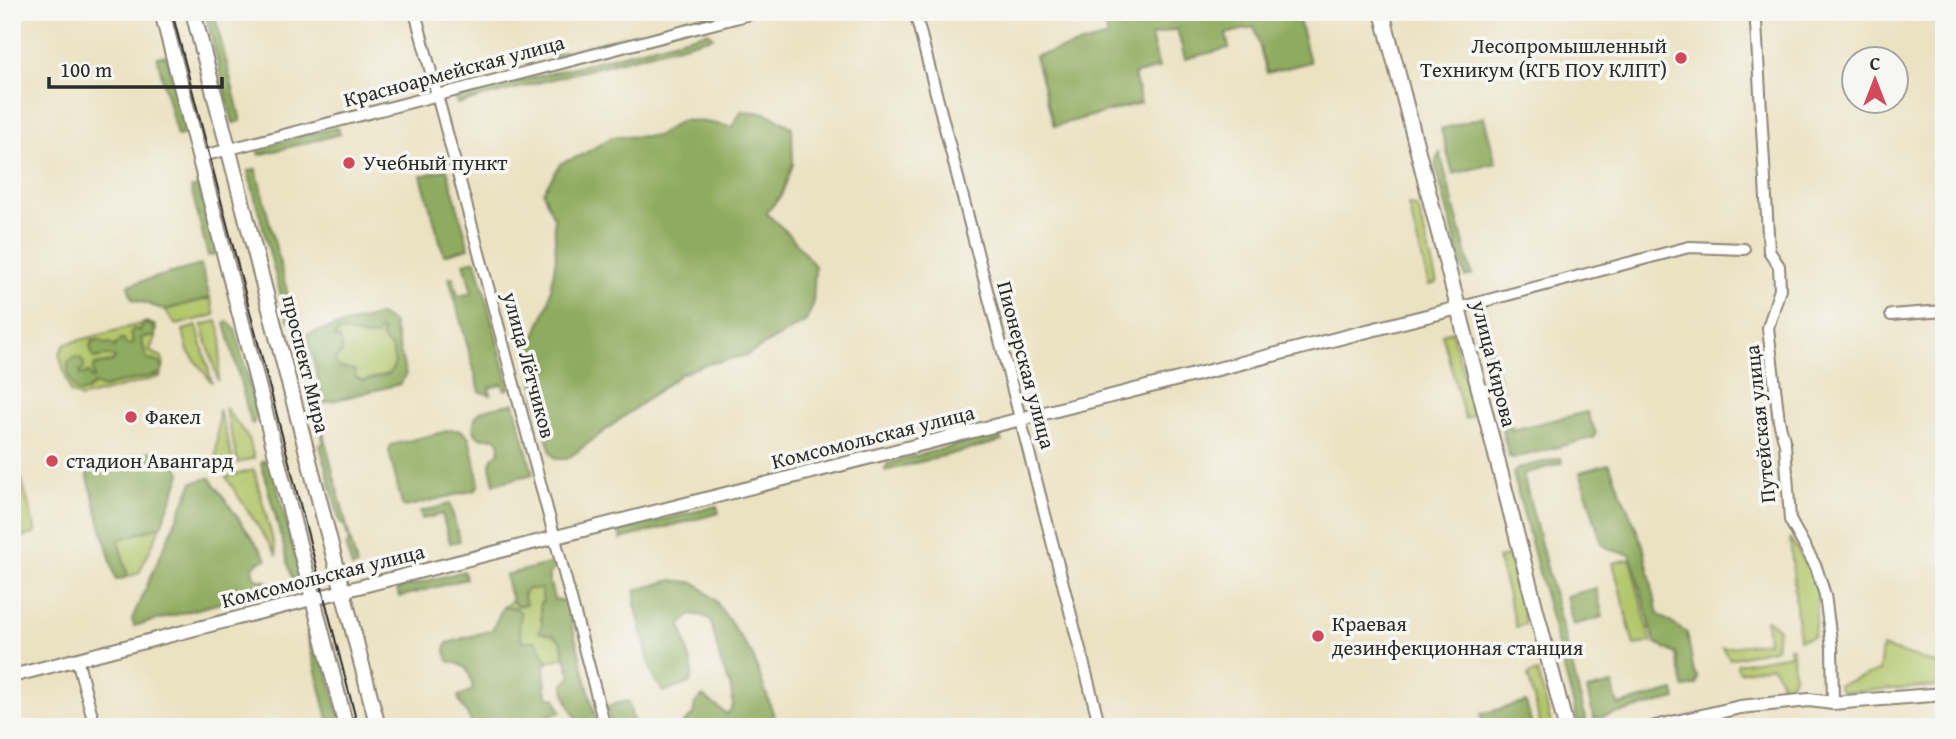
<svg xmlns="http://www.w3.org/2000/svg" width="1956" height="739" font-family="'Gentium Book Plus',serif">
	<rect width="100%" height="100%" fill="#f6f6f2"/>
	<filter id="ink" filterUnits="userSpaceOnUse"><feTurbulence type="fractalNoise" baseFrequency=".0143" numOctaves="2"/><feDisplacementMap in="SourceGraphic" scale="14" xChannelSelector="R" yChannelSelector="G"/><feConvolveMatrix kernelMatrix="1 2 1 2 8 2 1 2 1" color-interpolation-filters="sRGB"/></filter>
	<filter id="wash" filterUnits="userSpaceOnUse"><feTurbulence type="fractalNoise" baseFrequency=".00686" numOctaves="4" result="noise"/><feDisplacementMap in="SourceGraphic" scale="28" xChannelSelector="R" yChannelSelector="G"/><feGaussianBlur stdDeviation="1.57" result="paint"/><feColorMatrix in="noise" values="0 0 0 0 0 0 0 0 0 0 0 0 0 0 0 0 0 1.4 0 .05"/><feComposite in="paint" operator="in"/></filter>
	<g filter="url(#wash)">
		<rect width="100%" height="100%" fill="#ebe2c2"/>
		<path fill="#b4c66a" stroke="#70784a" stroke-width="2" d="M1408,205L1414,206L1419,211L1437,283L1429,285Z
			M210,298L215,315L176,325L165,310Z
			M217,321L222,337L218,381L202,325Z
			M147,322L156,326L155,339L149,351L162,357L164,365L160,377L81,398L70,392L59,354L65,344Z
			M197,326L212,383L188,351L183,330Z
			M341,331H348L354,334L383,331L381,338L392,349L396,364L389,374L363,381L336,367L335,359L342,353L335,338L336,333Z
			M1452,331L1473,410L1472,415L1465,419L1442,334Z
			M225,407L249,439L254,458L238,463Z
			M219,409L234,464L219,468L216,455Z
			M12,443L36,533L12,540Z
			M254,470L277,556L226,477Z
			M161,526L139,573L128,577L117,540Z
			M1790,538L1819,586L1814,636L1799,640Z
			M1509,556L1525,620V624L1516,627L1498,558Z
			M1630,559L1651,642L1634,646L1613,563Z
			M528,588L541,589L544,602L540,603L542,624L561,641L565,657L548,662L536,641H522L519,627L503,607L512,601L518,606L525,604L523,594Z
			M1766,620L1770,621L1778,628L1776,648L1730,659L1722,648L1768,642Z
			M1789,647L1793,648L1794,677L1789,687H1782L1780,678L1772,666L1740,672L1737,668V664L1790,655Z
			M1882,647L1938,664H1944V686L1842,692L1838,685L1879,671Z
			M1538,672L1552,727H1541L1528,675Z"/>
		<path fill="#8fab5e" stroke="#5d6b44" stroke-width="2" fill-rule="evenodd" d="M205,12H214L241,121L233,123Z
			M718,12H742L559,59H555L552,55Z
			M1111,12H1297L1310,62L1267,73L1254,27L1226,34L1229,48L1185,59L1177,29L1151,36L1159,68L1134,75L1141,103L1054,126L1035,56L1108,37L1103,15Z
			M708,32L713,37L457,104L455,98Z
			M166,55L186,134L177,136L157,57Z
			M741,111L766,113L792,127L793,164L781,196L766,213L789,234L815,266L813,305L806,321L747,355L703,365L681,374L567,459H556L551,453L538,406L528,352L549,302L556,257L554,218L543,192L561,163L582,155L612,137L657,136L682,120L706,122L733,127Z
			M1484,117L1496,163L1453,174L1441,129Z
			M338,127L340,134L259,155L257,148Z
			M1440,153L1472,275L1465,277L1435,164Z
			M256,169L295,323L290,322L287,319L248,171Z
			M447,169L469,248L444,255L421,176Z
			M198,186L216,254L208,256L191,188Z
			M476,260L510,388L505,390L502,384L489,388L491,395L480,392L449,278L453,277L458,296L472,293L464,263Z
			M201,265L210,298L165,310L132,299L128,285Z
			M380,315L393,323L406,375L400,384L324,403L307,334ZM341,331C356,331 358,339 376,336L379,331H383L381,338L392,349L395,364L389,374L363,381L356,377L355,370L337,367L335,359C342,352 345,349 340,339L335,338L336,333Z
			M228,321L236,331L257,415L253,424L251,423L225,323Z
			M145,324L153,326L155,333L153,337H143L141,339L147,359C154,363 159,358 163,368L160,374L118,383L104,388L94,384L87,391L79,393C70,387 67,373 68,362L74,357L80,358L83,361L84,369L80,371V374L81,375L88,372L92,378H94L93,369L95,365L112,362L115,358L109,355L94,358L90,347L92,341L101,340L105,344L110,343L114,347L121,339H124L125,344L131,345L133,341L130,333L134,329L140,331L141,327Z
			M1485,324L1512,430L1587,412L1596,433L1593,438L1515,458L1509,457L1476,327Z
			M514,403L533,474L494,484L490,466L492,458L499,452L500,444L496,438C492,437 483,439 479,437C471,433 473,417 480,412C488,407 504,406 514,403Z
			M318,421H320L357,566L352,568L346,547L349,541L345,526L340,523L320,445L324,443Z
			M451,430H461L469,438L479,483L476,490L405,507L402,505L389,451L391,445Z
			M995,435L999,436L1002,441L885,471V468L888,463Z
			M151,451L155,459L164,465L177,463L181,474L161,526L118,540L128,577L116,580L84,463L92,461L101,466Z
			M1561,458L1562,463L1523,474L1586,720L1578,722L1513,473L1519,468Z
			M263,460L272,466L302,583L294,585L261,463Z
			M1609,464L1643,545L1658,614L1687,633L1694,672L1698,677L1697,685L1684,688L1676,654L1655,643L1631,555L1611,550L1602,544L1580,472Z
			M210,478L267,559L257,563L253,568V574L259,580L267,581L269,590L134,626L132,619L193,482Z
			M450,504L460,541L450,543L442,514L422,519L420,512Z
			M717,506L719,513L621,539L619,531Z
			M552,563L554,570L548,575L554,599L566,601L598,727H579C575,712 564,701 564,685L571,677L561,641L553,635L539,632L542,624L540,603L543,602L541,589H528L523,594L526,604L518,606L512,601L505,575Z
			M464,571L466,579L399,597L397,589Z
			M672,580L696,583L715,600L753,656L778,727H684L683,723L693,715L695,703L703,696L727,714L733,706L731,688L721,663L710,619L703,616L691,614L681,625L693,671L690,683L663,692L652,674L635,604L636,590Z
			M1596,588L1603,617L1573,625L1566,596Z
			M503,607L516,608L521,613L519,627L522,641H536L548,662L544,668L547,696L556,698L561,712L511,727H473C469,713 462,711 458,696L473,690C470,671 468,665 448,661L445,649L447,643L492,630Z
			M318,634L342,727H330L307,636Z
			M1612,684L1618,705L1674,691L1676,699L1594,719L1587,690Z
			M628,701L635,727H612L606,706Z
			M1526,702L1532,727H1484L1481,714Z"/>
	</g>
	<g filter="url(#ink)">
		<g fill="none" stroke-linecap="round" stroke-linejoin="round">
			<defs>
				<path id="minor" d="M415,12L605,727
					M915,12L1100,727
					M1758,12L1756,23L1769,251L1779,266L1780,289L1768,328L1779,421L1785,444L1790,520L1816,567L1825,595L1832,648L1833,703
					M199,157L758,12
					M1458,308L1689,247L1744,249
					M1891,315L1944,311
					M77,659L95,727"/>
				<path id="tertiary" d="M12,676L343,591L1458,308
					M1655,727L1740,707L1809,700L1833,703L1944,694"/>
				<path id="secondary" d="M162,12L346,727
					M193,12L378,727
					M1382,12L1566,727"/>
			</defs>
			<use href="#minor" stroke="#8b8676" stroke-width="14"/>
			<use href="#tertiary" stroke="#8b8676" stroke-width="16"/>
			<use href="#secondary" stroke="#8b8676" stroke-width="18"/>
			<use href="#minor" stroke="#fff" stroke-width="10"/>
			<use href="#tertiary" stroke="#fff" stroke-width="12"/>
			<use href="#secondary" stroke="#fff" stroke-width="14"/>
			<path stroke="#2b2b2b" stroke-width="2" d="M172,12L358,727"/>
		</g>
	</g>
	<g fill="#d1495b" stroke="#f6f6f2" stroke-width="2.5">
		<circle cx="1681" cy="58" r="7"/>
		<circle cx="349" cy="163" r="7"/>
		<circle cx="131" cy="417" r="7"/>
		<circle cx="52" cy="461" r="7"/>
		<circle cx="1318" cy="636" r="7"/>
	</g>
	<g text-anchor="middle" stroke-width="7" stroke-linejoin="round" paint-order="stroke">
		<g font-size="21" fill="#2b2b2b" stroke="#f6f6f2" text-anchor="start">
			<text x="1667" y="53" text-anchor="end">Лесопромышленный<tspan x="1667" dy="24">Техникум (КГБ ПОУ КЛПТ)</tspan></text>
			<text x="363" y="170">Учебный пункт</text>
			<text x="145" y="424">Факел</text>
			<text x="66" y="468">стадион Авангард</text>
			<text x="1332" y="631">Краевая<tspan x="1332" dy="24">дезинфекционная станция</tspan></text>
		</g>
		<g font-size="21" fill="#2b2b2b" stroke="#f6f6f2">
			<text transform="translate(454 71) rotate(-15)" y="7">Красноармейская улица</text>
			<text transform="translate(306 364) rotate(76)" y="7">проспект Мира</text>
			<text transform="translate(1494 364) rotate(76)" y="7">улица Кирова</text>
			<text transform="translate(529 365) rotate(75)" y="7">улица Лётчиков</text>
			<text transform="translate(1026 365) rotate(75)" y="7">Пионерская улица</text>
			<text transform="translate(1760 424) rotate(-96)" y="7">Путейская улица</text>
			<text transform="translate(873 437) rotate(-14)" y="7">Комсомольская улица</text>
			<text transform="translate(323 576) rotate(-14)" y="7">Комсомольская улица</text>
		</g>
	</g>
	<rect width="1956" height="739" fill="none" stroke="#f6f6f2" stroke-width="42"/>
	<g transform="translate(1875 80)"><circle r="33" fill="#f6f6f2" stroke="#a5a5a2" stroke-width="2"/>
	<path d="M0-5L12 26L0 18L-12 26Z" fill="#d1495b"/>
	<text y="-10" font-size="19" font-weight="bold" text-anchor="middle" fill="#2b2b2b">С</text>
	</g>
	<path d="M49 77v10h173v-10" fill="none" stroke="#2b2b2b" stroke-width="3.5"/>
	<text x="60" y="77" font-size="21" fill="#2b2b2b" stroke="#f6f6f2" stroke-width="5" paint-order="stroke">100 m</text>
</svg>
